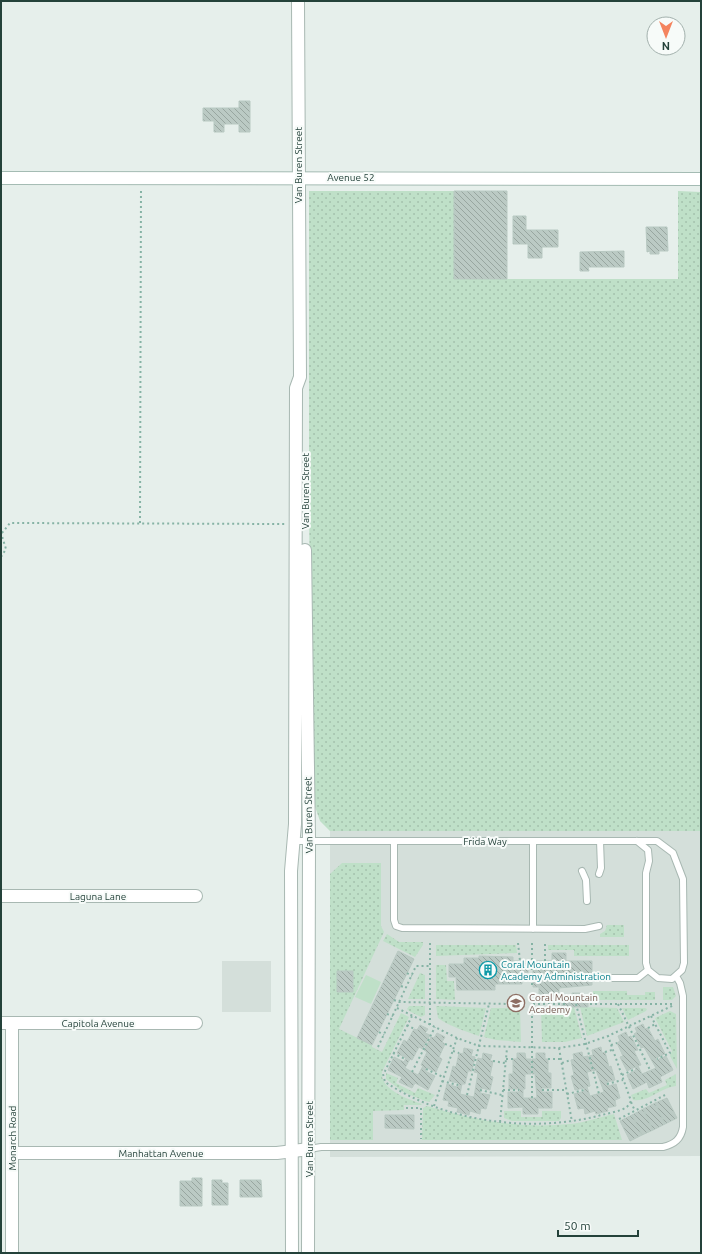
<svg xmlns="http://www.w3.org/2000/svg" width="702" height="1254" font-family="Ubuntu,sans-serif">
	<defs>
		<pattern id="grass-dots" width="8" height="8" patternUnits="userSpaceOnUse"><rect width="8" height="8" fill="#bfe0c8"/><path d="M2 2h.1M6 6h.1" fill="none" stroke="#a4c1ad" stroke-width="1.8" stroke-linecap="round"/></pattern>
		<pattern id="building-back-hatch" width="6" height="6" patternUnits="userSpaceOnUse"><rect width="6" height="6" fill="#bbcac4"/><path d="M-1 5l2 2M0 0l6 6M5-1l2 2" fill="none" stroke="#98a6a0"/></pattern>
	</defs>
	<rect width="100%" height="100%" fill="#e6efeb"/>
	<path fill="#d4dfda" d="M330,831H701V1156L330,1157Z
		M222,961H271V1012H222Z"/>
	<path fill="url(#grass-dots)" d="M309,191H454V279H678V191L701,192V831H330L320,821L312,798L309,507Z
		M342,863H381V926L384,932L339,1029L372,1045V1047L382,1052L401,1013L409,1017L382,1072C379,1089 409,1100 422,1104L421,1105H404V1110L373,1111V1140H330V874Z
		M607,925H624V937H600V934L605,931Z
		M387,934L399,942H423V945L415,957L383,941Z
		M436,945H516L517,953L436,956Z
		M548,945H629V956H574V950H548Z
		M436,965H446L447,981H454L455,1000L436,999Z
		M420,973L425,975V999H408Z
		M663,987H673L676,996L672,1000H663Z
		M593,991H627V995H645V992H655V1000H593Z
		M409,1006H425V1015L421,1017L409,1011L407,1009Z
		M436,1006L486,1008L479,1036C465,1031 451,1027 438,1018Z
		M562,1007H574L582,1038L565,1042H542L541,1008L555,1013V1016L559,1014Z
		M580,1007L617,1008L624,1022L587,1036Z
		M491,1008H520L521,1042L496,1040L484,1037Z
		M622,1008H645L647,1009L646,1011L628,1020Z
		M670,1011L676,1014L677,1069L670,1056L672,1051L655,1018Z
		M386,1073L398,1078L396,1083L415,1093L418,1088L435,1095L429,1102L425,1101L403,1092L386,1079Z
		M676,1074V1086C661,1087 648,1103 633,1100L631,1095L646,1089L649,1093L667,1085L665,1080Z
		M427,1106C473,1120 520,1129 569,1124C584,1123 599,1117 614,1114L622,1140H422L423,1108Z
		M504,1111H521V1117H542V1111H561V1118L559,1121H512L504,1118Z"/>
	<path fill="#bfe0c8" d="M366,975L381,982L371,1004L355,997Z"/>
	<path fill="url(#building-back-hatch)" stroke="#b8c9c2" d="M239,101H250V132H239V124H224V132H214V121H203V108H239Z
		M454,191H507V279H454Z
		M513,216H526V230H558V247H542V258H528V244H513Z
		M646,227H667L668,251H659V254H650V251L647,252Z
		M624,251V267H588L589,271H580V252Z
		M398,951L414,959L372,1045L357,1038Z
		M552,953H566V961H592V985L559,988V997H539V987H533V961H552Z
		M479,956L513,957V961H528V976H522V984H495V990H457L456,977H449V964H464V958H479Z
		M337,971H353V992H337Z
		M572,993H583V1003H588V1007H562V1002H567V998H572Z
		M643,1024L645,1029L648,1028L655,1041L658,1039L665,1054L656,1058L657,1060L666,1056L673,1070L660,1077L662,1082L649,1088L647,1082L633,1089L627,1075L636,1070L635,1067L627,1071L620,1057L623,1056L617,1043L620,1041L618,1036L626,1032L628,1037L631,1036L638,1050L634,1051L641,1065L638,1066L642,1074L656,1068L644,1047L641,1048L634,1034L637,1032L635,1028Z
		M420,1025L428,1029L425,1033L430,1035L423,1049L419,1047L412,1060L410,1059L405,1068L418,1075L423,1066L421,1065L427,1052L424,1050L431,1037L434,1038L437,1033L445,1037L442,1042L445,1044L439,1057L442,1059L436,1072L427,1068L425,1071L435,1076L428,1090L415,1083L412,1088L399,1082L402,1077L388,1070L394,1057L404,1062L406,1058L397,1053L404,1040L407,1042L414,1029L417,1030Z
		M601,1047L602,1053L605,1052L609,1067L611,1066L615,1080L607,1082L608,1086L616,1084L620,1098L615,1100L616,1106L607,1108L608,1111L596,1114L595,1111L585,1114L584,1108L578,1109L574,1094L585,1091L584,1088L575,1090L571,1076L574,1075L571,1060L574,1059L573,1054L582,1052L583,1057L588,1056L592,1071L587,1072L590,1086L587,1087L590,1096L604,1092L596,1070L593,1071L589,1056L593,1055L592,1050Z
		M464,1048L473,1050L471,1056L475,1057L472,1071H468L465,1084H462L460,1094L474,1097L478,1073L474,1072L478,1058L482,1059L483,1053L492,1055L490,1061H493L490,1076L493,1077L490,1090L481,1088L480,1093L490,1095L486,1109L481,1108L480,1114L470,1111L469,1115L457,1112L458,1108L448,1106L449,1101L443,1100L447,1084L457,1087L458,1083L449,1081L453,1066L456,1067L459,1053L463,1054Z
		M517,1053H525L526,1059H531V1074H525V1089H523V1098H537L535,1074H532V1059H536V1053H545V1059H548V1073H551V1088H542V1092H552V1108H538V1114H523V1107L508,1108V1092H519V1089H509V1074H513V1059H517Z
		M667,1098L677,1118L665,1124L655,1103Z
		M655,1103L665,1124L653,1130L643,1109Z
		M643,1109L653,1130L642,1135L632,1115Z
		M385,1115H414V1129L385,1128Z
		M632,1115L642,1135L630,1141L620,1121Z
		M192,1178H202V1206H180V1181H192Z
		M212,1180H222V1183H228V1205H212Z
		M240,1180H261L262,1197H240Z"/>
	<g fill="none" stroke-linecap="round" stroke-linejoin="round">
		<defs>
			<path id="service" d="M293,841H657L673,853L683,879L684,963L682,970L672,979L658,978L648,970L646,963V873L649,861L648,850L637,841
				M394,841V920L396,926L402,928L585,929L599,926
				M533,841V929
				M582,871L586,880L587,901
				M599,874L601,868L600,841
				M597,978H638L648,970
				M309,1149L321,1147H663C675,1144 681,1139 683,1127V996L680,983L676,976"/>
			<path id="minor" d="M1,896H196
				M1,1023H196
				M12,1023V1253
				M12,1153H277L309,1149"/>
			<path id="tertiary" d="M305,550L309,841L308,1253
				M292,1253L291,871L295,824L296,388L300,377L298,1"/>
			<path id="secondary" d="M1,178L701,179"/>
		</defs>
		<use href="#service" stroke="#a8b8b2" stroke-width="8"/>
		<use href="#minor" stroke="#a8b8b2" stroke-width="14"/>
		<use href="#tertiary" stroke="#a8b8b2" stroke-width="14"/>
		<use href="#secondary" stroke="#a4bbb3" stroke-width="14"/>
		<path stroke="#86b3a5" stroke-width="2" stroke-dasharray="2 3" stroke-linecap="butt" d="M140,523L141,189
			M2,533L10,523L286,524
			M1,557L6,549L1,533
			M430,943V1025
			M518,943L520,961
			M532,943V988
			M545,961V943
			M407,973L412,976
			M401,986L406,988
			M394,1000L399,1002L512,1004
			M576,1004L599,1094
			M590,1004H675
			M618,1004L650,1070
			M397,1008L457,1038L479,1046L559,1048L585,1044L608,1036L674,1005
			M387,1014L393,1016
			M412,1016L385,1071L383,1074L385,1082C446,1122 528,1133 598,1116C608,1113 619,1112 627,1107L631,1101L608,1036
			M651,1016L670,1053L657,1059
			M407,1025L414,1029
			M648,1028L655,1024
			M379,1032L384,1035
			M445,1044L454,1047
			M611,1045L617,1043
			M378,1047L416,966H430
			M559,1048L572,1122
			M453,1051L459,1053
			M605,1052L612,1050
			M393,1053L405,1059
			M506,1059H513
			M548,1059H561
			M493,1061L505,1063
			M562,1063L571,1060
			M426,1069L443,1077
			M412,1072L435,1027
			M622,1075L635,1069
			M442,1081L458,1085
			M607,1084L623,1080
			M480,1090L502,1095
			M503,1090H519
			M542,1090H566
			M567,1094L584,1090
			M467,1095L489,1004
			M532,1098V1004H565
			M631,1102L635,1111
			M434,1106L457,1038
			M406,1108H421V1139
			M619,1119L665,1095
			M500,1122L507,1048"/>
		<use href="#service" stroke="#fff" stroke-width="6"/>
		<use href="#minor" stroke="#fff" stroke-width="12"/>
		<use href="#tertiary" stroke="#fff" stroke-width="12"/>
		<use href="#secondary" stroke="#fff" stroke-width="12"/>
	</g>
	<defs>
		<symbol id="building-ring" viewBox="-11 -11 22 22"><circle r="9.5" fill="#f7fbf9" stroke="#0f9aa8" stroke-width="1.5"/><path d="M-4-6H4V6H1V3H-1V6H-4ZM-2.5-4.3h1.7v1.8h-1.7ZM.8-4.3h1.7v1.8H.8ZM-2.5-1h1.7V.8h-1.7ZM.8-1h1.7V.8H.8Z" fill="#0f9aa8"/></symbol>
		<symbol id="school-ring" viewBox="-11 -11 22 22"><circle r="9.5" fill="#f7fbf9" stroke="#8d6e63" stroke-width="1.5"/><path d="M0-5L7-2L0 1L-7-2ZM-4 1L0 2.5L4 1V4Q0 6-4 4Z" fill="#8d6e63"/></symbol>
	</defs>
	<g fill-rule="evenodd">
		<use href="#building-ring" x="478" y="960" width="20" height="20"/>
		<use href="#school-ring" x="506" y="993" width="20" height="20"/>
	</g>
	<g text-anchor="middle" stroke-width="4" stroke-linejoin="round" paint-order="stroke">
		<g font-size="10" fill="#24423a" stroke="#f7fbf9">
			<text transform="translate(298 165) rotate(-90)" y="4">Van Buren Street</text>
			<text x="351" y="181">Avenue 52</text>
			<text transform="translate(305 491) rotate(-90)" y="4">Van Buren Street</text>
			<text transform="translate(308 815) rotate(-91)" y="4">Van Buren Street</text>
			<text x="485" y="845">Frida Way</text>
			<text x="98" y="900">Laguna Lane</text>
			<text x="98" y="1027">Capitola Avenue</text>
			<text transform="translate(12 1138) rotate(-90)" y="4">Monarch Road</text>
			<text transform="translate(309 1139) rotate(-90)" y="4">Van Buren Street</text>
			<text x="161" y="1157">Manhattan Avenue</text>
		</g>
		<g font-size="10" fill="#0d838f" stroke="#f7fbf9" text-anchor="start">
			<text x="501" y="968">Coral Mountain<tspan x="501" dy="12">Academy Administration</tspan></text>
		</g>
		<g font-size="10" fill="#785e54" stroke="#f7fbf9" text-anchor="start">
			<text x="529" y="1001">Coral Mountain<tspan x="529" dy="12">Academy</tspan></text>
		</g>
	</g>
	<rect width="702" height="1254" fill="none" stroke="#24423a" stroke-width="4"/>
	<g transform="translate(666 36) rotate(180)"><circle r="19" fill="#f7fbf9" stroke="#a3b1ad"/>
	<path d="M0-3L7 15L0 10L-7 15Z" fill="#f4845f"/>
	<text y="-6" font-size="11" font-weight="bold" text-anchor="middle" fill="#24423a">N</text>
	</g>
	<path d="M558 1230v6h80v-6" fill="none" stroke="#24423a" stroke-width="2"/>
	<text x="564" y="1230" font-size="12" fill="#24423a" stroke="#f7fbf9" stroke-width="3" paint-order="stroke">50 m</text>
</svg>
